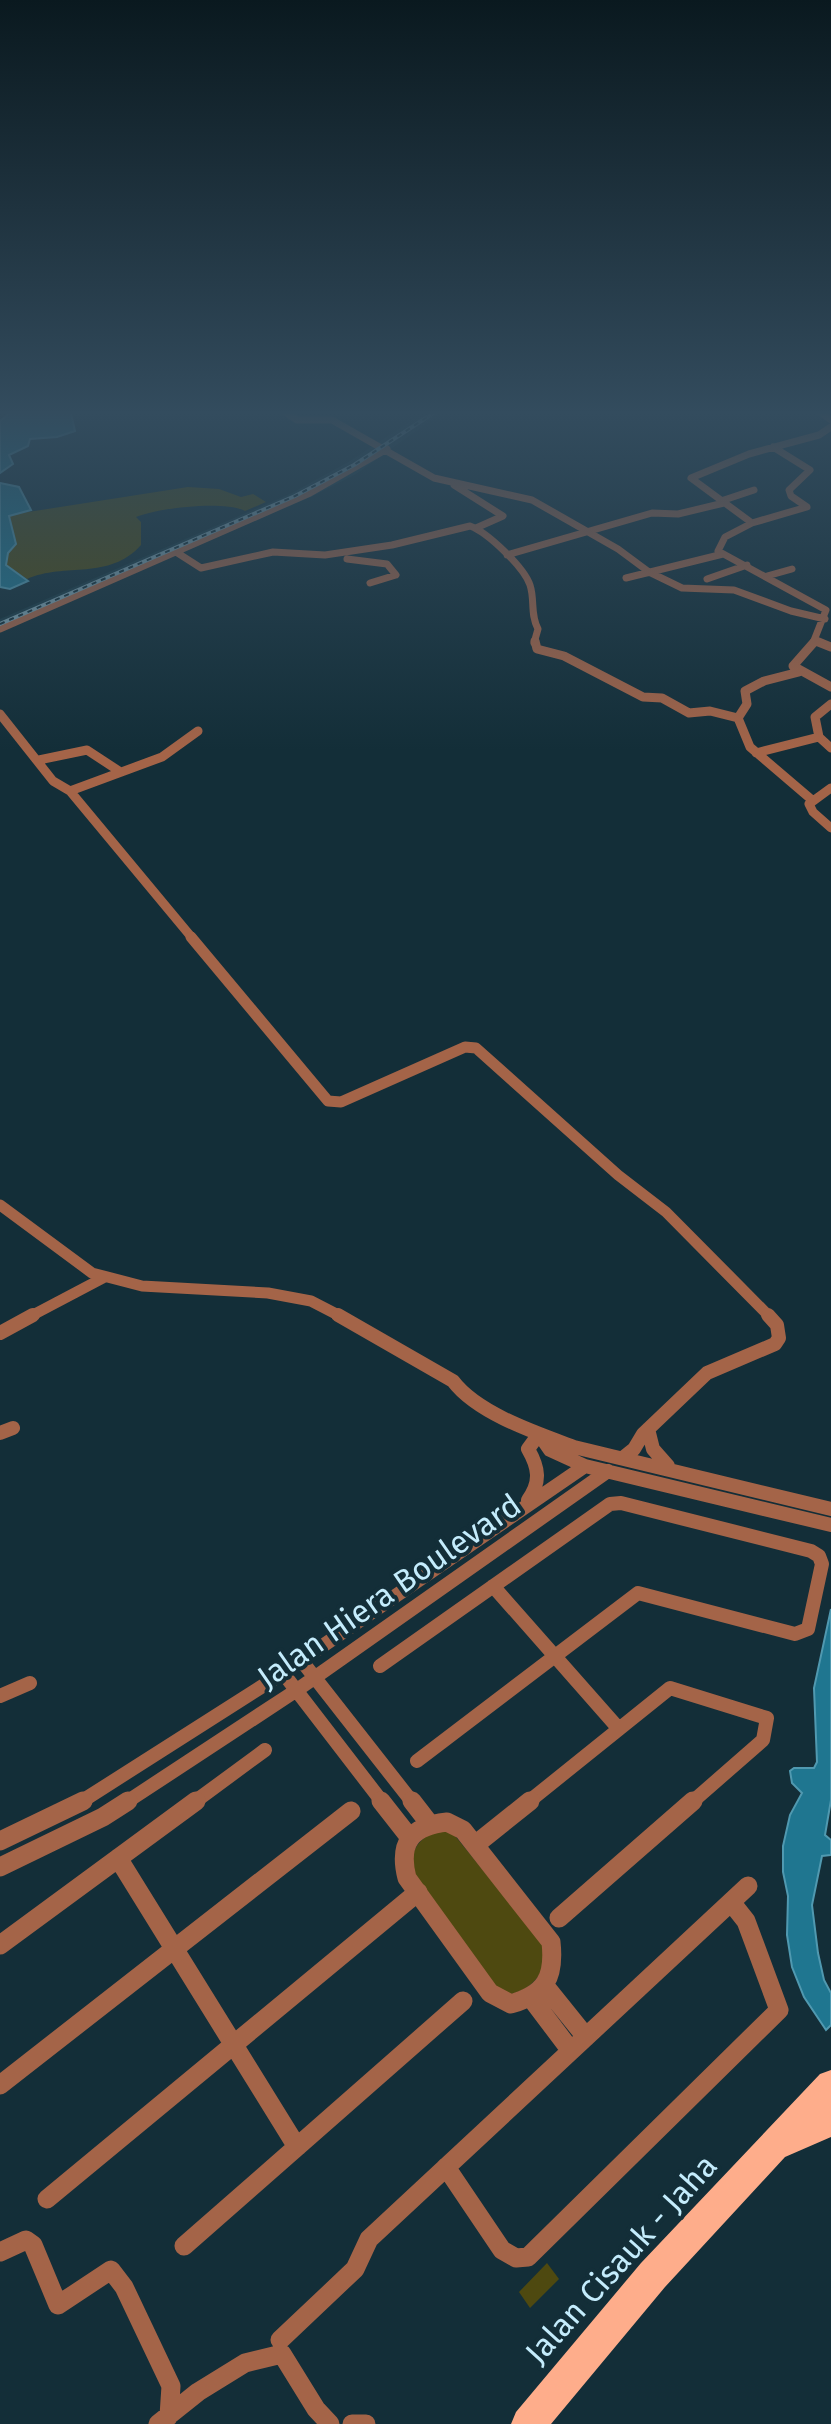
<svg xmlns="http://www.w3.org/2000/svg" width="831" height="2424" font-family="'Fira Sans',sans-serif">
	<rect width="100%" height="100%" fill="#132e38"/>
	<path fill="#1a3a45" d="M424,412H443L356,474L313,496L0,631V619L292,493L350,461Z"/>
	<path fill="#4e4910" d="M188,487L219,489L241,497L253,494L266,502L245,511C224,500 158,508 136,517L141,522V545C109,581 65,562 27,579L6,565L8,553L16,544L9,515Z
		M432,1832H452L542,1943C552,1969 532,1991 507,1995L494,1987L411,1870C412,1850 416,1843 432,1832Z
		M547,2263L559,2279L530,2308L519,2292Z"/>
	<path fill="#1f7690" stroke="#5099b0" stroke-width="2" d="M11,412L71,413L75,431L57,437L30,439L28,446L9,455L13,464L0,473V421Z
		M0,483L19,487L31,510L9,516L16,544L8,553L6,565L28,581L10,589L0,587Z
		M831,1609V1800L825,1835L831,1840V1855L822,1856L812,1905L818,1953L824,1980L831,1993V2025L826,2030L804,1997L792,1967L787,1935L788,1896L783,1872V1846L790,1815L802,1793L792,1783L790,1771L794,1768H814L817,1762L814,1688Z"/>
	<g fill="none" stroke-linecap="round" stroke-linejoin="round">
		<path stroke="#a46448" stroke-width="7" d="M285,412L297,420H332L434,478L532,500L618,549L649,572L682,588L734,590L791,611L825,619
			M820,412L831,420
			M454,485L503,516L476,528
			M721,501L754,490
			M752,523L807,507L791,496L789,490L810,470L773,447
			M176,552L201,568L273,552L325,555L392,545L470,526C487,532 524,567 530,585C535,600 530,614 538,629L534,643
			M507,555L652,513L678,514L724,503
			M347,559L387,564L396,575L370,583
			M767,576L792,569
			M626,578L723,554
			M707,579L747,565
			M0,629L310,493L387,449
			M815,641L822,643
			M813,643L826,610L718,551L725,537L752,523L691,478L749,454L819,435L831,427"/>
		<path stroke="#a46448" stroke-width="9" d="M535,641L537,649L564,656L643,697L662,698L689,713L710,711L738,718L750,747L812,800
			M815,641L793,666L831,687
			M816,641L831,647
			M831,704L815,717L819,737L831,748
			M0,714L53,781L70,791L193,939
			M738,718L747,704L745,691L764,681L799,672
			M756,753L819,737
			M39,760L87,750L119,771
			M831,788L809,804L813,812L831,828
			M70,791L162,757L198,731"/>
		<path stroke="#a46448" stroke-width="11" d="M191,937L328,1101L341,1102L465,1047L476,1048L618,1175L666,1212L770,1317
			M0,1205L92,1273L142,1286L268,1293L311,1301L342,1317
			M29,1317L103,1278"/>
		<path stroke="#a46448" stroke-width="14" d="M338,1315L453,1381C477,1413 536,1433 574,1447L831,1509
			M0,1333L33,1315
			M648,1429L653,1449L668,1466
			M0,1433L13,1428
			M539,1434L550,1450L585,1466L831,1525
			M624,1457L634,1449L643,1434L707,1373L775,1344L779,1338L777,1325L768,1315
			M528,1500C541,1482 539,1468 528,1449L539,1434
			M493,1586L619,1729
			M301,1660L413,1803
			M380,1666L610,1504L621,1503L811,1551L819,1556L822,1564L808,1629L795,1634L638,1593L417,1761
			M283,1673L383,1803
			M0,1696L30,1683
			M79,1803L283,1673L585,1466
			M125,1803L297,1690L608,1471
			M193,1803L265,1750
			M527,1803L670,1688L767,1718L763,1740L691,1803"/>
		<path stroke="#a46448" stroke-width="19" d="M381,1801L410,1838
			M412,1801L429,1823
			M447,1822L463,1830L551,1942C555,1978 545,1994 511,2004L490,1993L407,1878C398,1843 411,1826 447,1822Z
			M0,1841L83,1801
			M475,1845L530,1801
			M118,1858L297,2147
			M0,1867L103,1817L128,1801
			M559,1918L693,1801
			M0,1945L196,1801
			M545,1986L586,2037
			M531,1998L571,2051
			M0,2085L351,1811
			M446,2167L502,2250L516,2258L528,2257L779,2010L746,1921L731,1902
			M47,2199L418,1892
			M184,2246L463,2001
			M0,2252L26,2240L33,2245L58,2305L111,2270L124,2287L171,2386L169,2416
			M280,2340L355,2269L369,2239L748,1886
			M158,2424L198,2392L245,2363L282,2354L316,2409L330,2424
			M352,2424H366"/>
		<path fill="#fead8b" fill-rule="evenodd" d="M831,2070V2137L785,2157L665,2287L551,2424H511L516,2412L641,2263L820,2074Z"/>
		<defs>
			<path id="rail" d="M0,624L295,496L354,465L435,412"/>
		</defs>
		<use href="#rail" stroke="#7c9fac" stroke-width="4"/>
		<use href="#rail" stroke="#132e38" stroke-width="2" stroke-dasharray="5" stroke-linecap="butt"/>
	</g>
	<linearGradient id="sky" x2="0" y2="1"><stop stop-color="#0a191f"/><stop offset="0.55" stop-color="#334c5e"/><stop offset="1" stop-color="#334c5e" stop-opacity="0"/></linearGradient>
	<rect width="831" height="751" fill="url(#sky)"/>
	<g text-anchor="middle" stroke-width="8" stroke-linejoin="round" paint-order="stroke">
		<g font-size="32" fill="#c4ecfc" stroke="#132e38">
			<text transform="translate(389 1591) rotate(-35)" y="11">Jalan Hiera Boulevard</text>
			<text transform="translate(621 2259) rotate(-48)" y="11">Jalan Cisauk - Jaha</text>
		</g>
	</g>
</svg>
